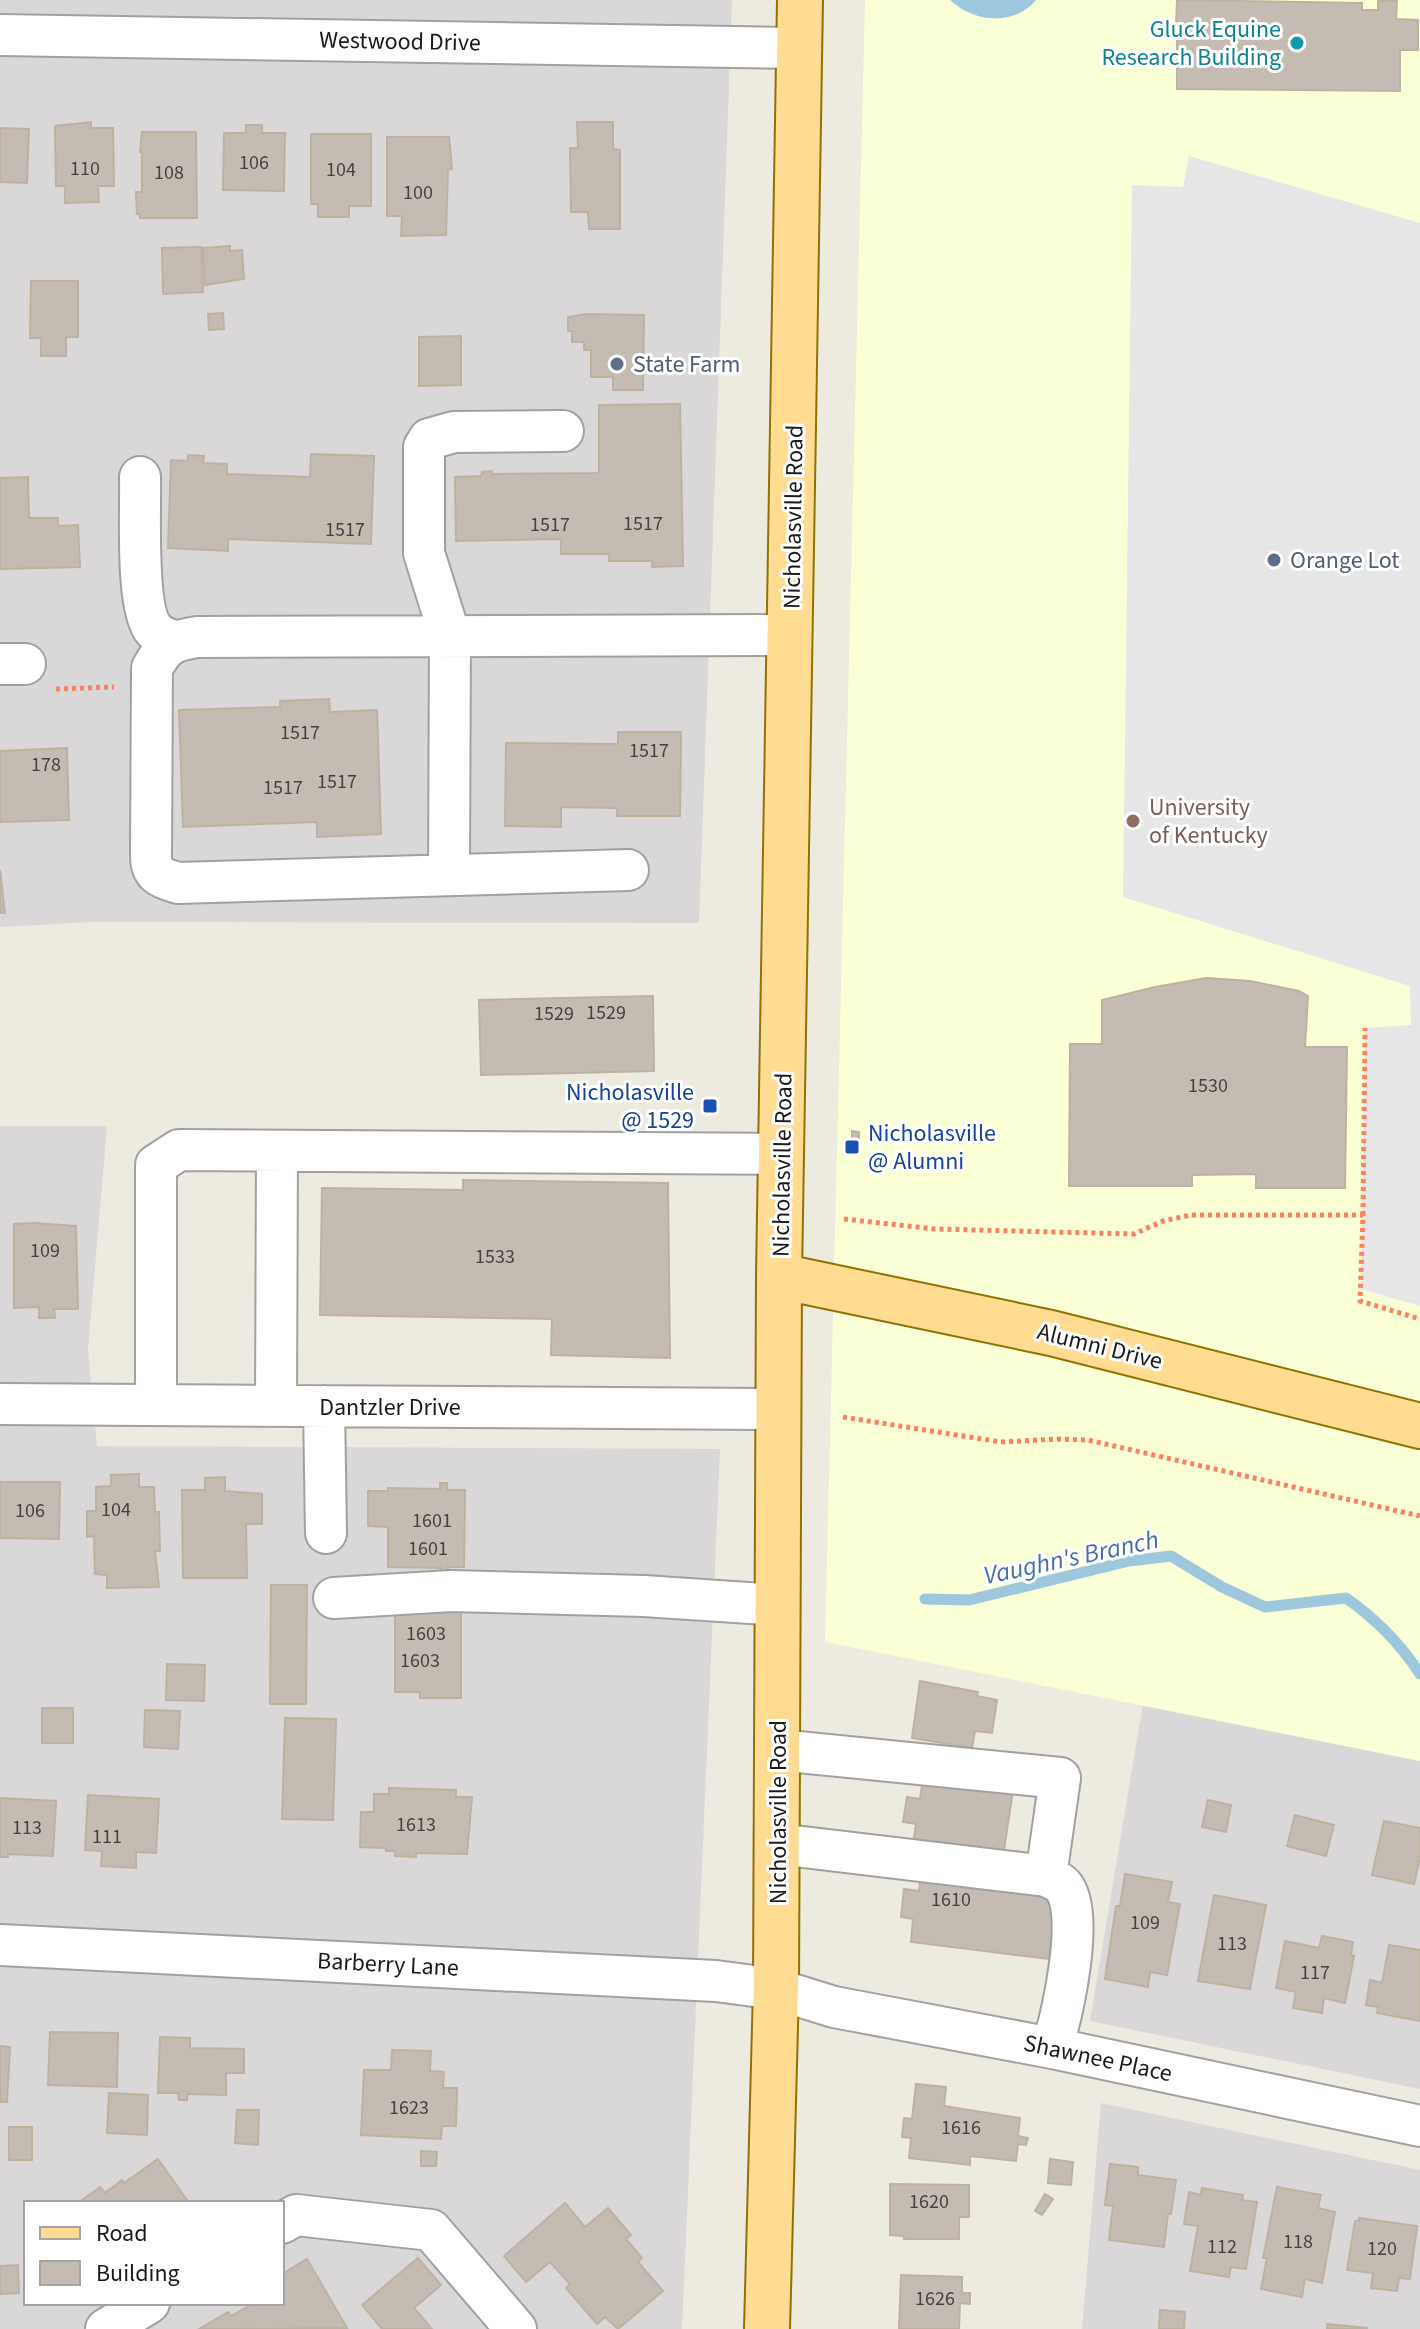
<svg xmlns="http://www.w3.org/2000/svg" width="1420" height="2329" font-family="'Source Sans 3',sans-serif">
	<rect width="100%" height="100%" fill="#edeadf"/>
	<path fill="#d9d7d7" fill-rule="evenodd" d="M0,0H732L699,923L93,922L0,927Z
		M0,1126H107L88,1349L97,1446L720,1449L682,2329H0ZM26,2203H282V2303H26Z
		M1143,1704L1420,1761V2089L1090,2021Z
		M1101,2103L1420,2170V2329H1082Z"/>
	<path fill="#faffd6" d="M865,0H1420V1761L825,1642Z"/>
	<path fill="#e6e6e6" d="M1189,156L1420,223V1306L1361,1289L1365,1028L1411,1025L1410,986L1123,897L1132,185L1183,187Z"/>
	<path fill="#9dc7dd" d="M950,0H1036C1014,27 973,22 950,0Z"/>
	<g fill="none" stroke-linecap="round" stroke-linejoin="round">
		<path stroke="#9dc7dd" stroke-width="11" d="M925,1599L969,1600L1129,1561L1171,1556L1222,1587L1265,1607L1346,1598C1376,1619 1400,1643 1420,1674"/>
	</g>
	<path fill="#c4bcb2" stroke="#bfb1a1" stroke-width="2" d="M1177,0L1362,3V10H1378V1H1397L1396,19L1418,20V50H1400V91L1177,89V36H1187V28H1176Z
		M91,122V128H113L114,186H98L99,202L65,203V186H56L55,126Z
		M577,122H613V149L620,150V229H589L588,212H571L570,148H578Z
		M246,125H262V133H285L284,191L223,190L224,133H246Z
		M0,128L29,129L27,183L0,182Z
		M142,132H196L197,218H140V214H137L136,192H142V153L140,152Z
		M311,134H371V206H349V217H318V204H311Z
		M387,137H449L452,169H448L446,235L401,236L402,216H387Z
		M230,246V251L242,250L244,279L205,285L203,248Z
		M201,247L203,292L163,294L162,248Z
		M31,281H78V337H66V356H41V338H30Z
		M223,313L224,329L209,330L208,314Z
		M585,314L644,315L643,390H613V377H591V350H584V342H572V331H568V317Z
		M461,336V385L419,386V337Z
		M680,404L683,566L652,567V561H609V554H561V539L456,541L455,477L481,476L482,472L492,471V474L599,473V405Z
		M311,454L374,456L371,544L228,539V551L168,548L171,460L188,461V455L204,456L203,463L227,464V474L310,477Z
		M28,477L29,518H58V526L78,525L80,567L0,569V478Z
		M329,699L330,712L377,710L381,834L317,837V822L183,827L179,710L280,707V701Z
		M618,732H681L680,816H617V808L561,807V827L505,826L506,743L618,744Z
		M67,748L69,820L0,822V751Z
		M0,870L5,913H0Z
		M1206,978L1250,981L1299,991L1308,996L1305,1047H1347L1345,1188H1256V1174L1192,1175V1186H1069L1070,1044H1102V1000L1155,987Z
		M653,996L654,1071L481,1075L479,1000Z
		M852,1131L859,1132V1144L852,1145Z
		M463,1180L668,1183L670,1358L551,1355L552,1319L320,1315L322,1188L463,1190Z
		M34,1223L76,1226L78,1309H54L55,1318H39V1307L14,1308V1224Z
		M139,1474V1487H154L155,1512H159L160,1551H155L159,1587L107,1588V1575L95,1574L94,1536L87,1537V1511H96V1487L111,1486V1475Z
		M225,1477V1491L262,1494V1524H246L247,1578H183L182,1490H205V1478Z
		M0,1482H60L59,1539L0,1538Z
		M440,1483H447V1490H465L464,1567H448V1572H441V1568L388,1567V1527L368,1526V1491H388V1488L440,1489Z
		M271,1585H307L306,1704H270Z
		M395,1603L461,1604V1698H420V1692H395Z
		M167,1664L205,1665L204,1701L166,1700Z
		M920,1681L978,1692L977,1696L997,1700L992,1733L975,1731L972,1748L912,1738Z
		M42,1708H73V1743H42Z
		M145,1710L180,1711L178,1749L144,1747Z
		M285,1718L336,1719L333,1820L282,1819Z
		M923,1778L1013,1791L1003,1856L913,1843L916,1824L903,1822L907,1797L920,1799Z
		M389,1788L456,1790V1797H472L467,1854L416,1853V1857L395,1856V1851H386V1848L360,1847L361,1812H374V1794H389Z
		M88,1795L159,1799L156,1853L136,1852V1868L101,1866L102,1851L85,1850Z
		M0,1798L56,1801L53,1856L8,1854V1857H0Z
		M1208,1800L1231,1805L1226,1832L1202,1827Z
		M1295,1815L1334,1825L1326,1856L1287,1846Z
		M1384,1821L1420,1828V1857L1414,1884L1372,1875Z
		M921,1869L1058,1886L1049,1959L911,1942L913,1919L901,1917L904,1889L919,1891Z
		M1125,1874L1172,1882L1168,1902L1180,1904L1167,1975L1150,1972L1148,1987L1105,1979L1116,1906H1120Z
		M1214,1895L1266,1905L1250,1989L1198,1981Z
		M1322,1936L1353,1942L1351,1955L1354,1956L1345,2003L1324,1998L1322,2013L1293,2008L1296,1992L1276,1988L1285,1941L1319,1948Z
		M1389,1945L1420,1950V2021L1377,2013L1378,2007L1366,2005L1370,1980L1382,1983Z
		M50,2032L118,2033L117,2087L48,2085Z
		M160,2037L190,2038V2048L244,2049V2073H226V2095L187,2094V2100H179L178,2093H158Z
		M0,2046L10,2047L7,2102H0Z
		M392,2050L431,2051L430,2071L444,2072L443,2088H457L456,2126H442L441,2139L361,2135L364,2070H391Z
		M916,2084L946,2087L944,2106L1020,2118L1018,2136L1028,2138L1026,2145L1018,2144L1016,2161L970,2156V2165L909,2158L911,2138L902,2137L904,2118L912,2119Z
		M109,2093L148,2095L147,2135L107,2133Z
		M237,2110H259L258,2145L235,2143Z
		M9,2127H32V2160H9Z
		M421,2151L437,2152L436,2166H421Z
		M158,2159L189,2203L79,2202L100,2187L105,2193L122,2180L124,2183Z
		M1050,2159L1073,2162L1071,2185L1048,2183Z
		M1110,2164L1138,2167V2175L1176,2180L1171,2214H1168L1164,2247L1109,2240L1113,2206L1105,2205Z
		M890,2184L969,2185V2217H959V2239H904V2236L890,2235Z
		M1277,2187L1321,2195L1318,2208L1335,2212L1322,2283L1305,2279L1302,2297L1261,2289L1267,2258H1263Z
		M1202,2188L1243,2195L1242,2200L1257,2202L1246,2269L1231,2267L1229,2277L1190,2271L1198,2226L1184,2224L1189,2192L1201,2195Z
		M1045,2194L1053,2199L1042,2215L1035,2211Z
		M565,2203L585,2227L608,2208L631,2235L626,2239L642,2258L638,2262L663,2291L618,2329L605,2317L597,2324L566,2288L570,2284L550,2262L526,2282L504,2256Z
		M1359,2218L1417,2226L1410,2279L1399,2278L1397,2291L1371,2288L1373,2273L1347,2270L1355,2221H1359Z
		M418,2258L441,2285L414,2308L432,2329H382L362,2305Z
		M307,2259L347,2328L199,2329L228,2312L231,2316L254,2303H282V2274Z
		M18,2265L19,2293L0,2294V2266Z
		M901,2275L962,2277V2293H970V2304L960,2303L959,2329H899Z
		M1160,2310L1185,2312L1184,2329H1159Z
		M1327,2324L1367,2328V2329H1327Z"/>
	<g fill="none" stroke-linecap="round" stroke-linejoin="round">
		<defs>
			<path id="minor" d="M0,35L800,48
				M140,477C141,509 135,608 154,630C160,637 167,639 176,641
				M0,664H25
				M628,870L178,883C162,878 152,876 151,858L152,668C165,645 171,641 197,637L791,635
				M449,875L450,636L424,553V447L429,439L454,432L563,431
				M0,1404L780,1409
				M156,1405V1165L179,1150L783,1154
				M276,1406L277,1151
				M324,1406L326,1533
				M334,1598L451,1591L644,1596L779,1605
				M778,1750L1060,1778L1046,1876C1052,1879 1059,1881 1063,1886C1086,1913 1062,2015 1052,2048
				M778,1844L1046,1876
				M0,1945L716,1981L776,1989L834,2007L1052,2048L1420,2126
				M282,2223L296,2215L431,2230L516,2329
				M106,2329L149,2303"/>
			<path id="major" d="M779,1276L1051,1333L1420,1426
				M767,2329L776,1989L779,1276L800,0"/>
		</defs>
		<use href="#minor" stroke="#a1a1a1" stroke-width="44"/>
		<use href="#major" stroke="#917100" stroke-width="48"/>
		<path stroke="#fe815e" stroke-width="5" stroke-dasharray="4 4" stroke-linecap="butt" d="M56,689L114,687
			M1363,1215L1365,1028
			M844,1219L935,1229L1134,1234L1163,1221L1191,1215H1363L1360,1301L1420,1319
			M843,1417L1001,1442L1057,1439L1088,1440L1420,1516"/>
		<use href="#minor" stroke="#fff" stroke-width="40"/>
		<use href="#major" stroke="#ffdc92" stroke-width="44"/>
	</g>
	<circle fill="#0f9aa8" stroke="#fff" stroke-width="3" cx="1297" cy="43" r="8"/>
	<g fill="#5c6f8a" stroke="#fff" stroke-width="3">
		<circle cx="617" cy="364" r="8"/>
		<circle cx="1274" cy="560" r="8"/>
	</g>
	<circle fill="#8d6e63" stroke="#fff" stroke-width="3" cx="1133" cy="821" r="8"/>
	<g fill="#1a4fb4" stroke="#fff" stroke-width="3">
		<rect x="702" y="1098" width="16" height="16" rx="4"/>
		<rect x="844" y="1139" width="16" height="16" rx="4"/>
	</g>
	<g text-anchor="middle" stroke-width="6" stroke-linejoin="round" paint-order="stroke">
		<g font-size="20" fill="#444240">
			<text x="254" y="169">106</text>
			<text x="85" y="175">110</text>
			<text x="341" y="176">104</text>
			<text x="169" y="179">108</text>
			<text x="418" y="199">100</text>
			<text x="643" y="530">1517</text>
			<text x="550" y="531">1517</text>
			<text x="345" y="536">1517</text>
			<text x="300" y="739">1517</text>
			<text x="649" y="757">1517</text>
			<text x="46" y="771">178</text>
			<text x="337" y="788">1517</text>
			<text x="283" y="794">1517</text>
			<text x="606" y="1019">1529</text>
			<text x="554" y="1020">1529</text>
			<text x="1208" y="1092">1530</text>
			<text x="45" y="1257">109</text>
			<text x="495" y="1263">1533</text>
			<text x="116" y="1516">104</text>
			<text x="30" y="1517">106</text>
			<text x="432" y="1527">1601</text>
			<text x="428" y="1555">1601</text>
			<text x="426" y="1640">1603</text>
			<text x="420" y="1667">1603</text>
			<text x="416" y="1831">1613</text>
			<text x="27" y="1834">113</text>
			<text x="107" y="1843">111</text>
			<text x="951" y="1906">1610</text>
			<text x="1145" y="1929">109</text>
			<text x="1232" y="1950">113</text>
			<text x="1315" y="1979">117</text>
			<text x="409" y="2114">1623</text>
			<text x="961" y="2134">1616</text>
			<text x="929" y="2208">1620</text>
			<text x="1298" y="2248">118</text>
			<text x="1222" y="2253">112</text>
			<text x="1382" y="2255">120</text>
			<text x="935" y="2305">1626</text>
		</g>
		<g font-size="24" fill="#0d838f" stroke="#fff" text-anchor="end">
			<text x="1281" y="37">Gluck Equine<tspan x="1281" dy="28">Research Building</tspan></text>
		</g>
		<g font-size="24" fill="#1a1a1a" stroke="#fff">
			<text transform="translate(400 41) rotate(1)" y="8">Westwood Drive</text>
			<text transform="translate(793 517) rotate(-89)" y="8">Nicholasville Road</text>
			<text transform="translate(782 1165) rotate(-89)" y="8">Nicholasville Road</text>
			<text transform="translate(1100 1346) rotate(14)" y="8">Alumni Drive</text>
			<text x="390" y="1415">Dantzler Drive</text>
			<text transform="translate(778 1812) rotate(-90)" y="8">Nicholasville Road</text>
			<text transform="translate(388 1964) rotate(3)" y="8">Barberry Lane</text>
			<text transform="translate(1098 2058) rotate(12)" y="8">Shawnee Place</text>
		</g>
		<g font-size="24" fill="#4e5e75" stroke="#fff" text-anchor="start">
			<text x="633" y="372">State Farm</text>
			<text x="1290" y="568">Orange Lot</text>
		</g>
		<g font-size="24" fill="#785e54" stroke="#fff" text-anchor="start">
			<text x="1149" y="815">University<tspan x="1149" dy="28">of Kentucky</tspan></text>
		</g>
		<g font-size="24" fill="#164399" stroke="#fff" text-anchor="end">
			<text x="694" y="1100">Nicholasville<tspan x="694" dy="28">@ 1529</tspan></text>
			<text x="868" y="1141" text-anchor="start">Nicholasville<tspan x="868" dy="28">@ Alumni</tspan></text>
		</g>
		<g font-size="26" font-style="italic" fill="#456dac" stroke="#fff">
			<text transform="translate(1071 1557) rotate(-12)" y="9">Vaughn's Branch</text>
		</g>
	</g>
	<rect x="24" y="2201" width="260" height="104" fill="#ffffff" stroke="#a3a3a3" stroke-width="2"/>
	<rect x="40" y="2227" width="40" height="12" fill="#ffdc92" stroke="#a3a3a3" stroke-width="2"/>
	<text x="96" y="2241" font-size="24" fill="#1a1a1a">Road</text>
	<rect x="40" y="2261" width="40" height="24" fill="#c4bcb2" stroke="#a3a3a3" stroke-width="2"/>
	<text x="96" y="2281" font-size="24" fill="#1a1a1a">Building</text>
</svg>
